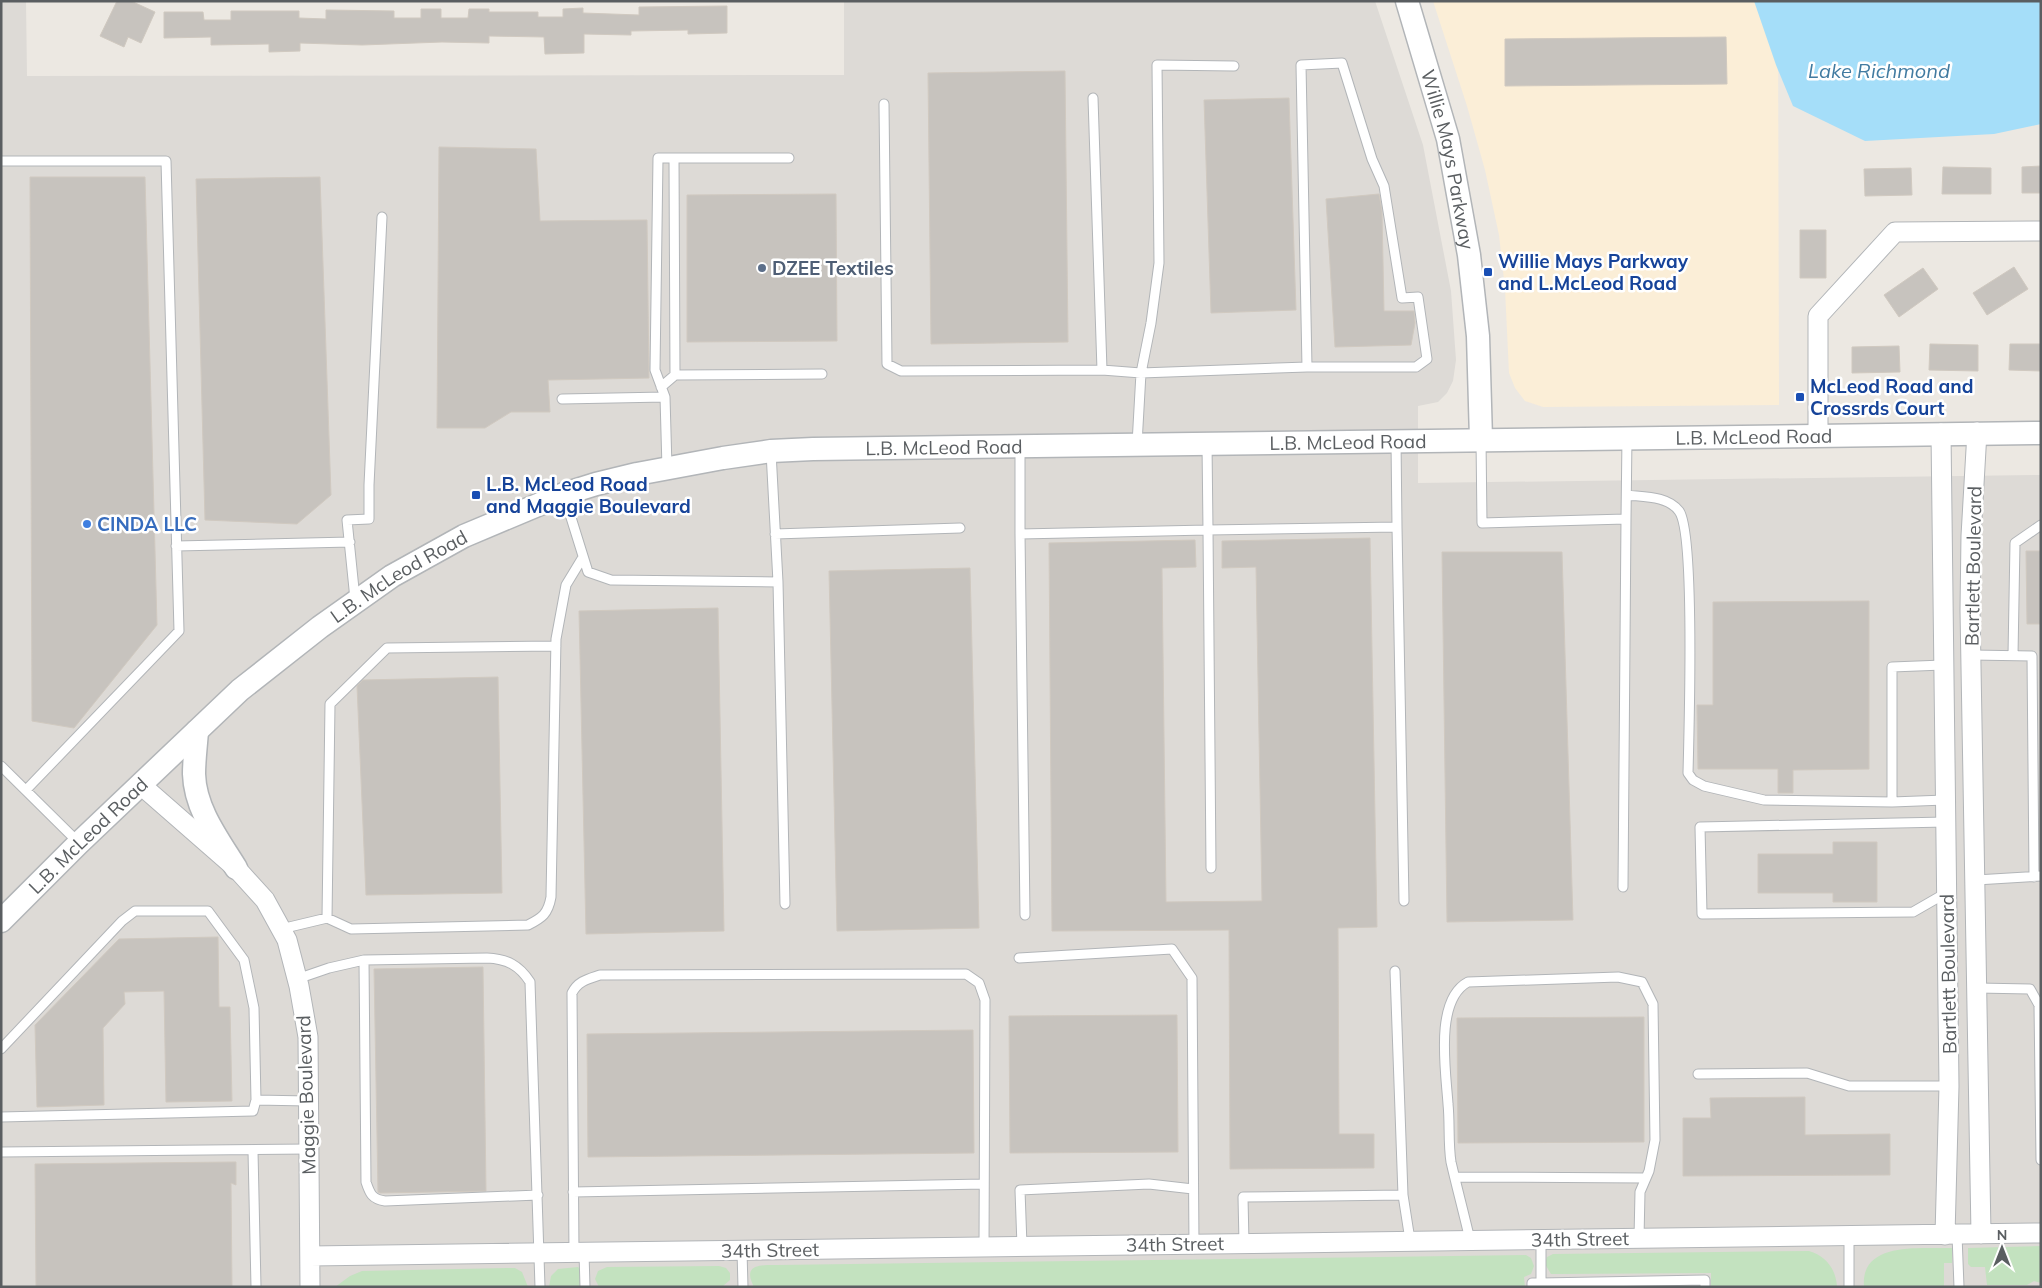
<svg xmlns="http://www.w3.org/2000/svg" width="2042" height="1288" font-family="Mulish,sans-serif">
	<rect width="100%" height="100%" fill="#ece8e2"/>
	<path fill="#fbeed7" d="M1433,1H1778L1779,405L1543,407L1525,401L1515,388L1509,373L1505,289L1499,235L1485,170L1467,106Z"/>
	<path fill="#dddad6" d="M1,1H26L27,76L844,75V1H1375L1423,145L1451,291L1456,360L1453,381L1447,393L1438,402L1418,406V483L2041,475V1287H1Z"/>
	<path fill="#c3e2bf" d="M2041,1246V1283L2034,1281L2027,1285H1987L1985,1267H1971L1968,1264V1248Z
		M1952,1248V1263H1944V1287H1864C1860,1240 1922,1249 1952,1248Z
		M1809,1251C1826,1256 1836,1269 1837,1287H1711V1273L1558,1274H1551L1545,1264L1547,1257L1553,1254Z
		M1526,1255L1531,1258L1534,1266L1531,1274L1524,1277L1525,1287H754C742,1264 760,1265 777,1265Z
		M719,1266L726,1268L730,1273V1280L723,1286L599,1287L595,1279L598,1271L607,1267Z
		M578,1267L581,1270L580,1287H549L551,1276L558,1269Z
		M507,1268H515L522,1272L528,1287H335L350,1276L362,1271Z"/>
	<path fill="#a5def9" d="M1754,1H2041V124L1994,134L1865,141L1793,106L1776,65Z"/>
	<path fill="#c7c3be" stroke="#d0c9c0" d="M117,1H131L155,12L141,43L128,37L124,47L100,36Z
		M727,6V33L688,34V30L631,31V35L584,34V53L545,54L544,37L489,36V43L442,42L362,45L300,43V51L269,52V44L211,45V37L164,38V12H203L204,20H231V11H299V18L326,19V10L394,11V18H421V9H441V18H468L469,9H489V12H538V17H563V9L583,8V13L639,15V7Z
		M1726,37L1727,84L1505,86V39Z
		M1065,71L1068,342L931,344L928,73Z
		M1289,98L1296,310L1211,313L1204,100Z
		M439,147L536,149L540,221L647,220L649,378L548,380L550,412H511L485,428H437Z
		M2041,166V193H2022V167Z
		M1943,167L1991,168V194H1942Z
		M1911,168L1912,195L1865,196L1864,169Z
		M30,177H145L157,625L74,728L32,721Z
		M320,177L331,495L297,524L205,520L196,179Z
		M836,194L837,341L687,342V195Z
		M1379,194L1382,211L1384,311H1414L1415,323L1411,345L1335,347L1326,199Z
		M1800,230H1826V278H1800Z
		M2014,267L2028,289L1987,315L1973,293Z
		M1923,268L1938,289L1899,317L1884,295Z
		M1930,344L1978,345V371L1929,370Z
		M2010,344H2041V371L2009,370Z
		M1899,346L1900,372L1852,373V347Z
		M1370,538L1377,927L1338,928L1339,1134H1374V1168L1230,1169L1229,930L1052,931L1049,543L1195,540L1196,567L1162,568L1166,902L1262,901L1256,567L1222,568V541Z
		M2026,551H2041V624H2027Z
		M1442,552H1562L1573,920L1447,922Z
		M970,568L979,928L837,931L829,571Z
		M1869,601V769L1793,770V793H1778V769H1698L1697,705H1713V602Z
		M718,608L724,931L586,934L579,611Z
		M498,677L502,893L366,895L357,686L363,680Z
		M1833,842H1877V902H1833V893H1758V854H1833Z
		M218,937L219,1007H230L232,1101L166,1102L164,991L124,992L125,1004L103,1028L104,1105L37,1107L35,1025L119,939Z
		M483,967L486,1191L380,1193L378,1192L374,969Z
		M1177,1015L1178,1152L1010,1153L1009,1016Z
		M1644,1017V1142L1458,1143L1457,1018Z
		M973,1030L974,1153L588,1157L587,1034Z
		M1805,1097V1135L1890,1134V1175L1683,1176V1118H1711L1710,1098Z
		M236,1162V1185L231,1183L232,1287H36L35,1164Z"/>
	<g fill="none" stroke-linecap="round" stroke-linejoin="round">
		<defs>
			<path id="service" d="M1093,98L1102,370L1141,373L1307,367L1301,65L1342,63L1372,159L1384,186L1402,298L1418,297L1427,359L1416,367H1307
				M884,104L887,364L901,371L1102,370
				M674,158L675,375
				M1,161H166L179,631L26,790
				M661,387L675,375L822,374
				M562,399L665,397
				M1481,440L1482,523L1626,519L1623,887
				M1396,441L1397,527
				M1137,444L1141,373L1151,323L1159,263L1157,65L1234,66
				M1207,444L1208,530L1397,527L1404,901
				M1020,446V534
				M771,452L778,582
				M667,468L665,397L655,370L658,158H789
				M564,495L588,572L611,580L778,582L785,904
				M1627,495C1644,497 1668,496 1679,511C1695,532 1689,734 1688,773L1693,780L1704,786L1764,800L1892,802
				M1626,519L1627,437
				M775,534L960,528
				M176,546L350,542
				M355,599L347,520L369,519V485L382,217
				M1972,655L2032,656L2034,877
				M2013,655L2015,543L2041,525
				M1943,665L1892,667V802L1945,800
				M1,766L79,843
				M1946,822L1700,827L1702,914L1913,912L1946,893
				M1976,880L2041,876
				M1025,915L1020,534L1208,530L1211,868
				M327,918L330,704L387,648L556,646
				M281,929L327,918L351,929L528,925C542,918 548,914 551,897L556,639L566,585L583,557
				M1019,958L1172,949L1192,978L1194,1244
				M364,960L366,1182C370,1194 372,1199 385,1201L538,1195
				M1395,971L1403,1195
				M297,979L329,968L364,960L487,958C507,959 519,965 530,982L540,1287
				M1977,988L2030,989L2039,1005L2041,1160
				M1,1049L122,921L135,911H208L244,960L254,1008L256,1100
				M1698,1074L1807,1073L1849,1086H1949
				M1,1117L253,1111L256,1100L308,1101
				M253,1151L256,1287
				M1,1152L309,1149
				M1455,1177L1646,1178
				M573,1192L984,1184
				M1957,1235L1959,1287
				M1849,1236V1287
				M1541,1239V1283L1705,1280V1287
				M1470,1240C1464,1214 1457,1188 1451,1162C1448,1143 1450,1123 1448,1104C1446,1072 1434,1000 1468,982L1618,977L1642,982L1653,1004L1655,1140L1649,1171L1640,1192L1639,1238
				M1244,1243L1243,1197L1403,1195L1410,1240
				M1022,1246L1020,1190L1149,1184L1193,1189
				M742,1251L743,1287
				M574,1253L572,993C578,981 588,979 600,975L966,974L979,983L985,1000L984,1247
				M584,1253L585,1287
				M1532,1287V1283H1541"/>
			<path id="minor" d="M1977,432L1971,536L1970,610L1981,1234
				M1941,433L1949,1086L1945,1235
				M1818,434V316L1895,232L2041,231
				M141,785L236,868L265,900L287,940L299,986L308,1037L310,1287
				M310,1256L2041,1233"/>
			<g id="tertiary">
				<path id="s1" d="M1407,1L1448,139L1469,255L1478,336L1481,439"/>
				<path d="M197,731C196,745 194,760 194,774C195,809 218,839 236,868"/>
				<path id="s2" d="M1,921L79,843L240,690L320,627L392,576L464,536L564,494L596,484L637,474L723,458L771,451L813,449L2041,433"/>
			</g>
		</defs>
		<use href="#service" stroke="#b2b5b8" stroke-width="11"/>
		<use href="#minor" stroke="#b2b5b8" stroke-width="21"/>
		<use href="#tertiary" stroke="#b2b5b8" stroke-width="25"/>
		<use href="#service" stroke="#fff" stroke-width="9"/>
		<use href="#minor" stroke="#fff" stroke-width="19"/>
		<use href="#tertiary" stroke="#fff" stroke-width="22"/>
	</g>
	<circle fill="#5c6f8a" stroke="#fff" stroke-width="2" cx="762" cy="268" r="5"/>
	<g fill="#1a4fb4" stroke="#fff" stroke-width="2">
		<rect x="1483" y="267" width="10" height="10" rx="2.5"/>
		<rect x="1795" y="392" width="10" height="10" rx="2.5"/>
		<rect x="471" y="490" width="10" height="10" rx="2.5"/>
	</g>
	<circle fill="#3f7fe0" stroke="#fff" stroke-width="2" cx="87" cy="524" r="5"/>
	<g text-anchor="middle" stroke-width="5" stroke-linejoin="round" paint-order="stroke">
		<g font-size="19" fill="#5a5e61" stroke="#fff">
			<text dy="7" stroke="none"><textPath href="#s1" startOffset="164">Willie Mays Parkway</textPath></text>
			<text dy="7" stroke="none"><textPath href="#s2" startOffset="1908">L.B. McLeod Road</textPath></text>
			<text dy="7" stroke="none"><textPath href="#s2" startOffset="1502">L.B. McLeod Road</textPath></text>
			<text dy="7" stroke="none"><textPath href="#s2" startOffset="1098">L.B. McLeod Road</textPath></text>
			<text transform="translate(1973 566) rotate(-89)" y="7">Bartlett Boulevard</text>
			<text dy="7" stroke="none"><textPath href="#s2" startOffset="528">L.B. McLeod Road</textPath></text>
			<text dy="7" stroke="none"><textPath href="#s2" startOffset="122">L.B. McLeod Road</textPath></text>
			<text transform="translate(1948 974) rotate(-91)" y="7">Bartlett Boulevard</text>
			<text transform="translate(306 1095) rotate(-92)" y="7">Maggie Boulevard</text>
			<text transform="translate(1580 1239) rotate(-1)" y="7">34th Street</text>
			<text transform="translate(1175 1244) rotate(-1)" y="7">34th Street</text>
			<text transform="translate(770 1250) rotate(-1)" y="7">34th Street</text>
		</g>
		<g font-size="19" font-weight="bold" fill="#164399" stroke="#fff" text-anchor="start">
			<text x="1498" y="268">Willie Mays Parkway<tspan x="1498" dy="22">and L.McLeod Road</tspan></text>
			<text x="1810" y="393">McLeod Road and<tspan x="1810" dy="22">Crossrds Court</tspan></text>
			<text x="486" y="491">L.B. McLeod Road<tspan x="486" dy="22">and Maggie Boulevard</tspan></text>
		</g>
		<g font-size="19" font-weight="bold" fill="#4e5e75" stroke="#fff" text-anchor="start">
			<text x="772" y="275">DZEE Textiles</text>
		</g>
		<g font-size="19" font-weight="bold" fill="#366cbe" stroke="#fff" text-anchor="start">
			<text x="97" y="531">CINDA LLC</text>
		</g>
		<g font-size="20" font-style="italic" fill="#417ba1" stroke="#fff">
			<text x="1879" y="78">Lake Richmond</text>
		</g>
	</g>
	<rect width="2042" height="1288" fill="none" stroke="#5a5e61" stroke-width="5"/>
	<g transform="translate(2002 1248)" stroke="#ffffff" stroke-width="4" paint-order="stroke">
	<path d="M0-4L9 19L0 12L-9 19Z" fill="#5a5e61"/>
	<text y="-8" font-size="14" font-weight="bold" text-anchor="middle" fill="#5a5e61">N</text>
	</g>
</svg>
